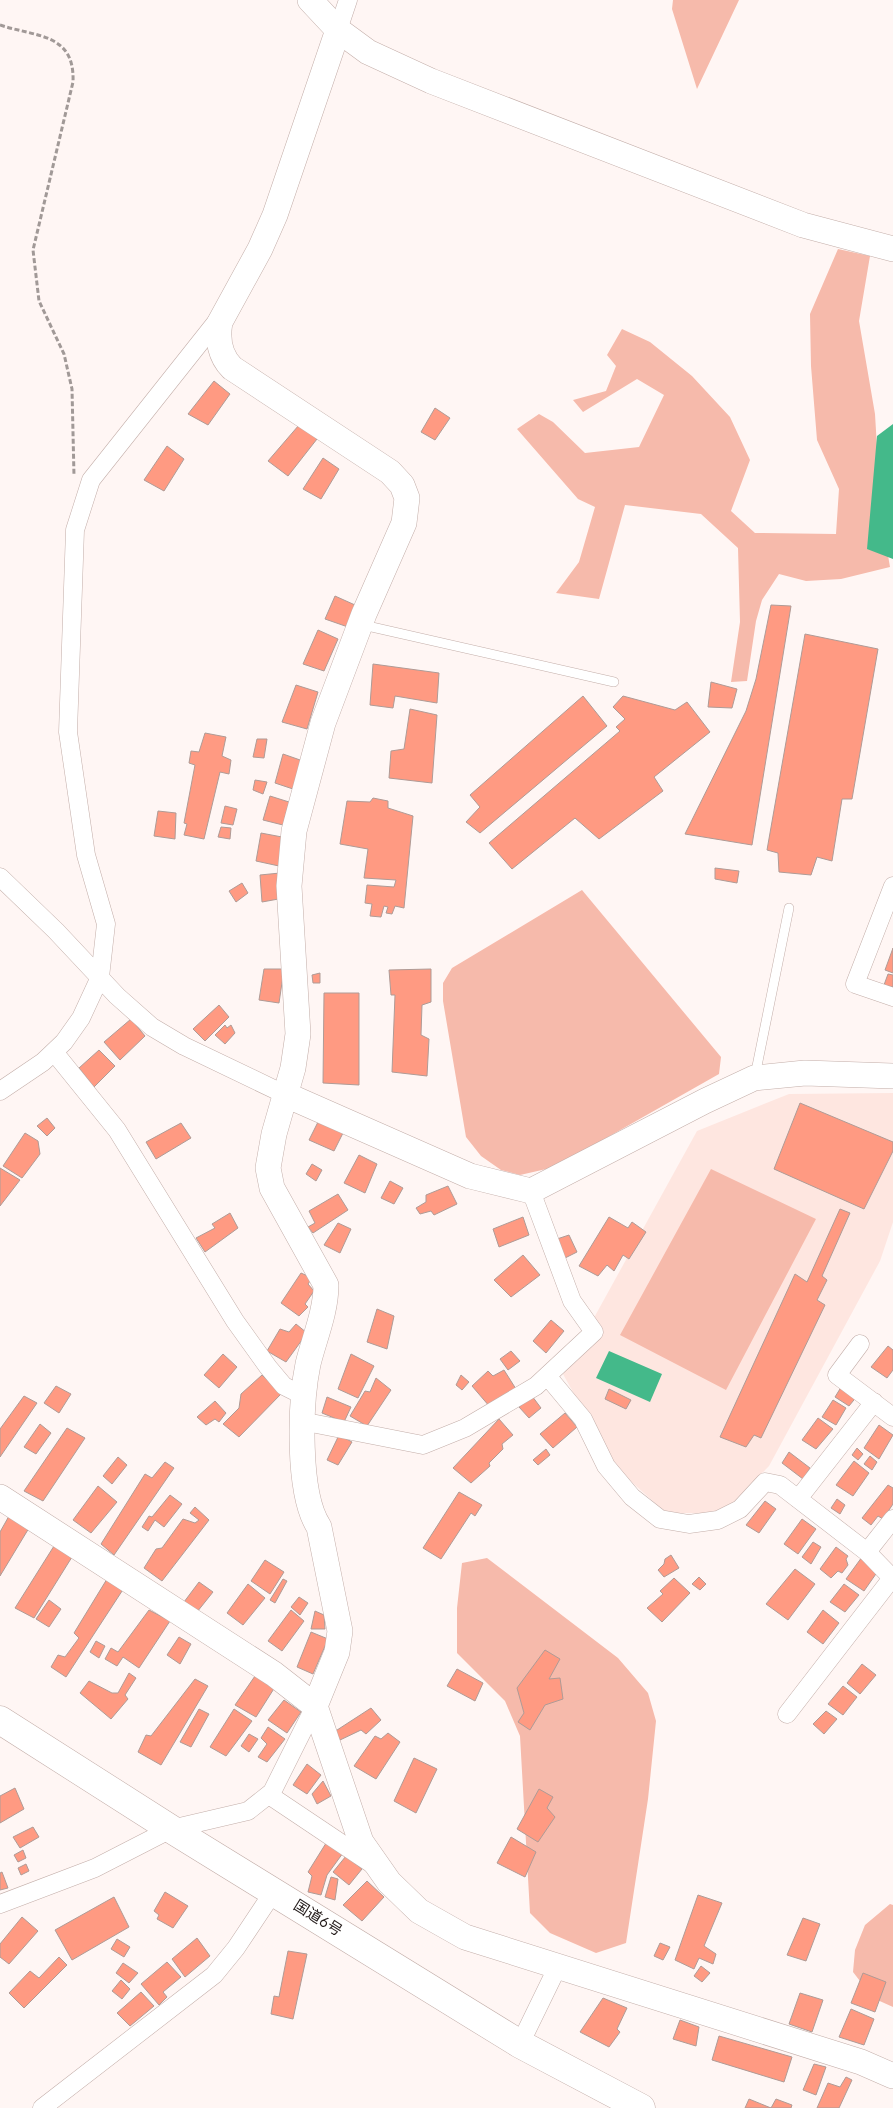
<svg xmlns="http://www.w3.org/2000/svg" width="893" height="2108" font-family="Jost,'Noto Sans JP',sans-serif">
	<rect width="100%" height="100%" fill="#fff6f4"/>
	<path fill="#fee6e0" d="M893,1093V1222L880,1261L769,1466L723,1513H666L614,1466L563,1374L697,1131L789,1094Z"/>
	<path fill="#f6baab" d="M673,0H739L697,89L672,9Z
		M838,249L870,256L859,321L875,414L881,515L890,567L841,579L806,581L779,574L762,600L756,621L747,681L731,682L740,622L738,548L701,514L625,505L599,599L556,593L579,562L595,507L578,499L517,429L539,414L553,422L585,453L639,447L664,395L637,379L583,412L573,400L606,391L616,366L607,355L622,329L650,342L692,376L730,417L750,460L731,511L755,533L836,534L839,489L817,440L811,366L810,314Z
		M582,890L716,1051L721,1057L719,1074L555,1167L520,1175L501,1170L481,1156L466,1137L443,1001V983L452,968Z
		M711,1169L816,1219L726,1390L620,1335Z
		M487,1558L618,1658L648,1693L656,1721L648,1799L626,1943L596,1953L550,1933L530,1913L520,1736L505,1701L457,1653V1608L462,1563Z
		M890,1904L893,1905V2007L873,1998L853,1972L855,1950L865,1925Z"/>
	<path fill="#44b98a" d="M893,424V559L867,549L877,436Z
		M609,1351L662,1374L650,1402L596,1378Z"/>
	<path fill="#ff9a82" stroke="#af9b96" d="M214,381L230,394L208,425L188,414Z
		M435,408L450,418L435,440L421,432Z
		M299,425L317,439L288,476L268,461Z
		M167,446L184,459L164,491L144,480Z
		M323,458L339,469L321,499L303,489Z
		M335,596L355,605L348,627L325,619Z
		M771,605L791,606L752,845L685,834L746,711L756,679Z
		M318,630L338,639L324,671L303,664Z
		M805,634L878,649L852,799H842L832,861L817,857L811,875L779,872L778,853L767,850Z
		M373,664L439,673L437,703L395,696L393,708L370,705Z
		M711,682L737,689L732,708L708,707Z
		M296,685L318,692L307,729L282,722Z
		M583,696L607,726L480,833L466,822L480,807L470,795Z
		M623,696L675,710L687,702L710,732L654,777L663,791L599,839L575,818L512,869L489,843L620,731L616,727L625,719L613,707Z
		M410,709L437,715L432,783L389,778L391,751L404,749Z
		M205,733L226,737L222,756L231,760L229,774L220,772L204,839L184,835L187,824L184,823L195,765L189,763L191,751L199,752Z
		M257,739H267L264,758L253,757Z
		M283,754L303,761L296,790L275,783Z
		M255,780L267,782L263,794L253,790Z
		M270,796L289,802L283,825L263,820Z
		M373,798L388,801V808L413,816L404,908L395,906L392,914L386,913L388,907L384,906L381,917L370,916L372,904L365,903L367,885L394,887L396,880L364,878L368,849L340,844L347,801L370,802Z
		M225,806L237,809L233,825L221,823Z
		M158,811L176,813L175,839L154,836Z
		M221,827L231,828L230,839L218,837Z
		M261,833L282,837L279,866L256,861Z
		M715,868L739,871L737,883L715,879Z
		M280,873L284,898L262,902L260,875Z
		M242,883L248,893L236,902L229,891Z
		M893,948V973L885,970Z
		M264,969H284L279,1003L259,1000Z
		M431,969V1002L422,1005L421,1035L429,1039L427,1076L392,1072L395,995H391L389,970Z
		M320,973V983H313L312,975Z
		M888,974L893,975V987L884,985Z
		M324,993H359V1085L323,1083Z
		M219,1005L229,1017L205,1041L193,1029Z
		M131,1019L145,1036L120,1060L104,1042Z
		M225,1025L227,1028L231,1025L235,1033L225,1044L215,1035Z
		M99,1050L115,1066L94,1087L79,1068Z
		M800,1103L893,1142V1151L864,1209L774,1169Z
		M47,1118L55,1128L47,1136L37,1126Z
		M319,1120L344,1131L334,1151L309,1140Z
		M181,1123L191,1138L156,1159L146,1142Z
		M25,1133L38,1141L40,1154L22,1178L3,1166Z
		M359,1155L377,1164L365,1193L344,1183Z
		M312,1164L322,1170L316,1181L306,1174Z
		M0,1168L20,1180L0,1206Z
		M390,1181L403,1188L394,1204L381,1198Z
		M448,1186L457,1204L434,1215L431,1211L420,1214L416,1208L426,1202V1195Z
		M338,1194L348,1210L313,1233L308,1227L315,1223L309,1211Z
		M840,1209L850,1213L822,1276L827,1280L817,1300L825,1305L761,1438L754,1435L746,1447L720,1437L795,1274L807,1282Z
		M230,1213L238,1228L205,1252L196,1238L215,1228L212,1224Z
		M523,1217L529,1235L499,1247L493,1229Z
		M609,1217L628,1228L632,1222L646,1232L629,1259L623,1255L614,1271L607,1265L598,1276L579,1266Z
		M338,1223L351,1229L340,1253L324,1245Z
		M569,1235L577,1252L565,1258L557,1239Z
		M523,1255L540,1275L511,1297L494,1280Z
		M301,1273L312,1278L308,1284L314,1291L305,1304L308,1307L299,1316L281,1303Z
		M377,1309L394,1316L387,1349L367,1342Z
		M551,1320L564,1331L546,1353L533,1341Z
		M296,1324L307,1333L286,1362L267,1351L280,1329L289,1332Z
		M888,1346L893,1350V1370L887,1378L871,1367Z
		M511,1351L520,1361L508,1370L500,1359Z
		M223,1354L237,1367L219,1388L204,1375Z
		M351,1354L374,1366L358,1398L338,1389Z
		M504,1370L516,1389L490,1407L472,1386L488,1371L493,1376Z
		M262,1375L281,1394L239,1437L223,1424L239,1408L241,1394Z
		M461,1375L469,1382L462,1390L456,1385Z
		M376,1378L391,1390L367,1426L350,1416L365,1391L370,1392Z
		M843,1384L858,1395L849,1406L835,1397Z
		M56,1386L71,1394L59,1413L44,1403Z
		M609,1389L631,1400L626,1409L605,1399Z
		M24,1396L37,1403L0,1457V1429Z
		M532,1396L541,1408L529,1418L519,1407Z
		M327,1397L351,1407L344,1422L322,1413Z
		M833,1400L846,1408L836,1425L822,1417Z
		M215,1401L226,1413L219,1422L215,1419L206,1425L197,1417Z
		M565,1413L577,1427L553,1448L540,1434Z
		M818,1418L833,1429L816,1449L802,1440Z
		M499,1419L513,1435L502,1444L503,1449L489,1463L490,1466L471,1483L453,1468Z
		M40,1424L51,1433L36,1454L24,1447Z
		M879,1425L893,1435L879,1459L864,1448Z
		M67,1428L85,1438L43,1501L24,1491Z
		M339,1435L352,1442L338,1465L327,1460Z
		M857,1448L863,1454L858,1460L852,1455Z
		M546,1449L550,1455L538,1465L533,1460Z
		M789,1452L810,1468L803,1479L782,1463Z
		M870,1456L877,1462L872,1470L864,1464Z
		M118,1457L127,1465L112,1484L103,1476Z
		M854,1461L869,1473L853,1496L836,1485Z
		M165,1462L174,1468L114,1555L101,1544L145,1474L152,1478Z
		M888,1485L893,1488V1504L883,1519L878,1516L871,1525L862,1518Z
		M98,1486L117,1502L91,1533L73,1520Z
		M459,1492L482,1505L475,1516L471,1513L441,1559L423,1548Z
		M170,1495L182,1504L164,1527L155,1520L148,1531L142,1527L149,1516L152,1517Z
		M837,1499L845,1505L840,1514L831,1508Z
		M765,1501L776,1509L759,1533L746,1525Z
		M195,1507L209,1520L162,1581L144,1568L156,1549L162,1548L183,1519L195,1523L199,1520L190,1513Z
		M9,1516L29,1528L0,1576V1532Z
		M802,1519L816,1529L798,1554L784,1544Z
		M813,1542L821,1547L811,1564L802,1557Z
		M54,1546L72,1557L34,1618L15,1608Z
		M836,1547L848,1556L846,1559L848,1565L842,1573L838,1571L831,1578L820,1569Z
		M671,1555L679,1568L664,1577L658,1570L664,1564L665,1559Z
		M862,1557L878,1571L864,1591L846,1579Z
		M265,1560L284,1572L270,1594L251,1581Z
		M795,1569L815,1584L788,1620L766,1604Z
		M699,1577L706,1584L700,1590L692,1584Z
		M674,1578L690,1593L662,1622L647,1608L663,1594L660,1591Z
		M107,1579L124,1588L66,1677L51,1667L58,1655L65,1657L79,1638L74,1633Z
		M283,1579L287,1581L275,1603L270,1600Z
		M199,1582L213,1592L197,1612L184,1602Z
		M248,1584L265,1598L243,1625L227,1613Z
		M844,1584L859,1595L845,1612L830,1602Z
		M299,1597L308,1603L300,1615L291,1607Z
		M49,1600L61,1609L49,1627L36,1619Z
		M149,1610L170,1621L139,1668L123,1657L117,1666L105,1659L111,1648L118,1652Z
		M291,1610L304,1621L282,1651L268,1641Z
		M823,1610L839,1623L823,1644L807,1632Z
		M315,1611L324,1615L325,1629H311Z
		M311,1632L328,1639L313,1674L297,1667Z
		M179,1637L191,1644L180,1664L167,1655Z
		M96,1641L105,1646L99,1658L90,1652Z
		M545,1650L560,1659L549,1679L560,1678L563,1699L545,1705L530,1730L518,1722L524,1713L517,1688Z
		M862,1664L876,1675L860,1694L847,1683Z
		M457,1669L483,1683L475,1701L447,1686Z
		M129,1673L136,1678L125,1695L128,1699L111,1719L80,1693L89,1681L112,1693H118Z
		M255,1676L275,1687L256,1717L235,1705Z
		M195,1679L208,1686L161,1765L138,1752L146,1735L151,1736Z
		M843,1686L857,1697L843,1715L828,1704Z
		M284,1700L301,1712L287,1733L268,1720Z
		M371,1708L381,1720L366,1734L361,1730L340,1740L334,1732Z
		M199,1709L209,1714L191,1747L180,1742Z
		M234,1709L252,1721L226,1756L210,1747Z
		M826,1711L837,1719L824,1734L813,1724Z
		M268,1727L285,1739L267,1762L258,1757L267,1744L261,1738Z
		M388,1733L400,1742L376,1779L354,1766L375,1736L381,1739Z
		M249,1734L258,1739L249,1752L241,1746Z
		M414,1758L437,1769L416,1813L394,1801Z
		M307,1764L321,1775L307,1794L293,1785Z
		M323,1781L331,1796L317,1804L312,1794Z
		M15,1788L24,1809L0,1823V1796Z
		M539,1789L553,1797L547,1808L555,1817L538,1842L517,1829Z
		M33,1827L39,1837L20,1848L13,1837Z
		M511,1837L536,1852L525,1877L497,1863Z
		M328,1840L343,1853L327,1875L321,1895L308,1892L312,1876L308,1872Z
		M23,1850L26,1858L18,1862L14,1855Z
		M346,1856L362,1869L349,1885L333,1872Z
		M26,1864L29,1871L21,1875L18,1868Z
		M2,1872L8,1888L0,1890V1873Z
		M331,1877L338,1879L335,1900L325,1897Z
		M367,1881L384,1897L362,1921L343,1905Z
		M165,1892L188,1906L173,1928L157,1919L159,1915L154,1911Z
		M698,1895L722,1903L704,1946L716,1954L713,1964L699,1958L694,1969L675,1960Z
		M114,1897L129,1927L72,1960L55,1930Z
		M22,1917L38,1931L9,1964L0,1957V1944Z
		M803,1918L820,1924L806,1961L787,1955Z
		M197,1938L210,1956L185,1977L172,1959Z
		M117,1939L130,1947L124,1957L111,1949Z
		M660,1943L670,1947L663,1960L654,1956Z
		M288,1951L307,1954L293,2019L271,2014L274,1996L279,1997Z
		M59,1957L67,1965L24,2008L9,1993L30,1971L39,1978Z
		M167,1962L181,1977L163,1992L167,1997L159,2005L141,1984Z
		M123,1963L138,1973L129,1983L116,1973Z
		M701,1966L710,1973L702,1982L694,1976Z
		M863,1973L886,1982L875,2012L851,2003Z
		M121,1980L130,1989L122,1999L112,1991Z
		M141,1992L154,2006L130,2026L117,2013Z
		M800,1993L823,2000L812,2032L789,2024Z
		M603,1998L627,2008L617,2029L620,2032L609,2047L580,2032Z
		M851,2009L874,2019L864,2045L839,2037Z
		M680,2020L699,2027L696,2046L673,2039Z
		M719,2036L792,2057L784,2082L712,2060Z
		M814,2064L826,2067L816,2095L803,2090Z
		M846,2077L852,2080L839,2108H817L828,2083L840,2087Z
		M749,2099L771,2108L776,2099L792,2105L791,2108H745Z"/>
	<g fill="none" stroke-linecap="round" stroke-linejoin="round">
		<defs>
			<path id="lane" d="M363,625L614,682
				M755,1076L789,908"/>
			<path id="street" d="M338,30L348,0
				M0,877L56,931L117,996L152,1027L184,1046L284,1094
				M893,886L855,984L893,997
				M54,1052L117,1130L235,1321L268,1367L284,1386L304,1396
				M0,1091L43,1062L64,1042L81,1018L100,977L106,924L86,855L68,732L75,530L91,480L221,316
				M860,1344L837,1375L893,1417
				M548,1377L583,1419L606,1466L632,1497L660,1519L689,1524L718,1520L740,1509L765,1482L780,1485L867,1552L893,1579
				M301,1421L423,1445L465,1428L536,1386L594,1332L572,1301L531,1191
				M798,1499L874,1402
				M867,1552L893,1519
				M787,1714L892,1578
				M269,1795L372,1864
				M0,1904L95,1868L171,1829L248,1811L272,1792L315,1706
				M520,2044L558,1966
				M42,2108L214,1975L236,1948L274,1891"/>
			<path id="secondary" d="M310,0L338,30L368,52L431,81L803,225L893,249
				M284,1094L470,1176L531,1191L705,1101L754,1078L805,1073L893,1076
				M0,1497L274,1674L315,1706L361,1842L389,1882L419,1911L465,1937L861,2062L893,2076
				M315,1706L337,1652L340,1631L319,1527C297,1494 300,1403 308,1364C314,1339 326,1312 326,1285L272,1188L268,1168L274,1134L293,1068L298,1034L289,886L294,831L323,723L364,614L404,523L407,498L402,485L390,472L232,368C220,356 217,339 220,322L260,249L275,215L338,30"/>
			<path id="highway" d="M0,1720L171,1829L520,2044L641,2108"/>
		</defs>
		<use href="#lane" stroke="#c3aea9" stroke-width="10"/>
		<use href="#street" stroke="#c3aea9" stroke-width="19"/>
		<use href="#secondary" stroke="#c3aea9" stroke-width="26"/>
		<use href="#highway" stroke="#c3aea9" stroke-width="29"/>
		<path stroke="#a19997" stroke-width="3" stroke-dasharray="5 2.5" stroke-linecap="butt" d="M0,25C36,37 75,33 73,82L33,250L39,301L64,354L72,389L74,476"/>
		<use href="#lane" stroke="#fff" stroke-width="9"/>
		<use href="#street" stroke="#fff" stroke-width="18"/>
		<use href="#secondary" stroke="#fff" stroke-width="25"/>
		<use href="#highway" stroke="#fff" stroke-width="28"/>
	</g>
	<g text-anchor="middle" stroke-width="4" stroke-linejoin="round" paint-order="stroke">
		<g font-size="15" fill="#241c1b" stroke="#fff">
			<text transform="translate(318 1918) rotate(32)" y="5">国道6号</text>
		</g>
	</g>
</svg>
